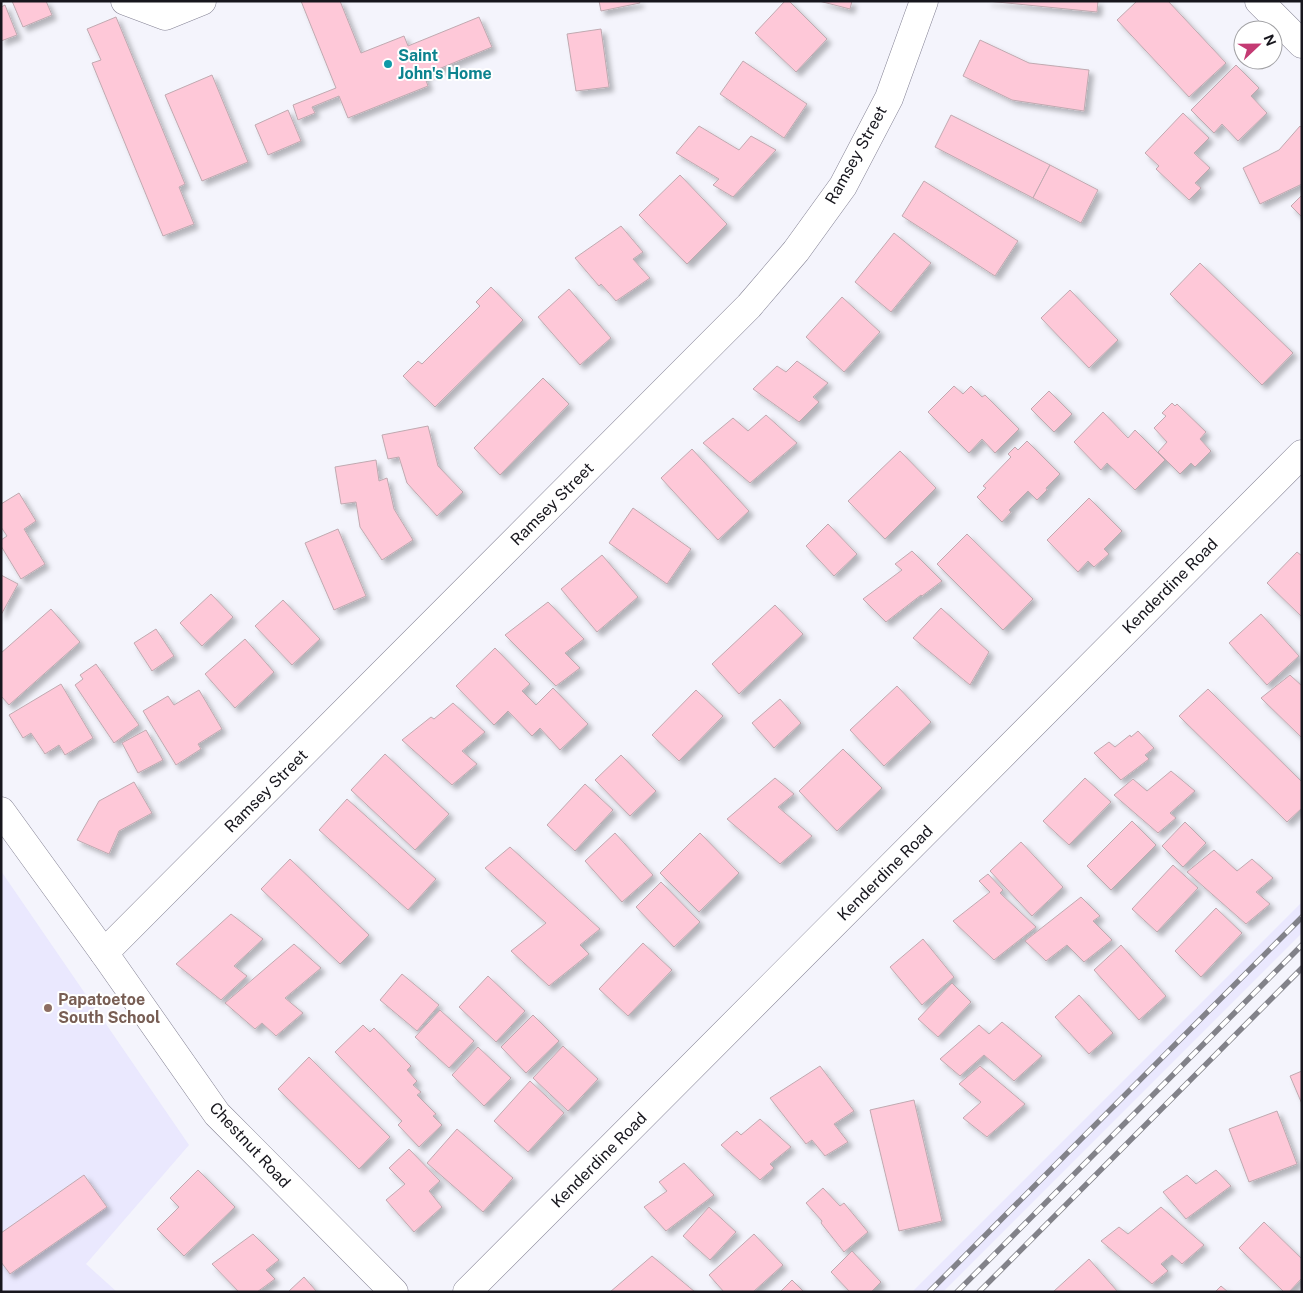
<svg xmlns="http://www.w3.org/2000/svg" width="1303" height="1293" font-family="'Public Sans',sans-serif">
  <defs>
    <filter id="shadow"><feDropShadow dx="4.5" dy="4.5" stdDeviation="2.5" flood-color="#0004"/></filter>
  </defs>
  <rect width="100%" height="100%" fill="#f4f4fc"/>
  <g fill="#eae8fe">
    <path d="M1 871 189 1145 86 1264 117 1292H1Z"/>
    <path d="M1302 902V933L943 1292H912Z"/>
  </g>
  <g fill="#fec8d8" stroke="#c0a9b0" filter="url(#shadow)">
    <path d="M12 1H46L52 15 23 27Z"/>
    <path d="M301 1H340L361 53 404 36 408 46 479 17 492 47 424 75 428 86 348 118 339 96 312 107 315 113 298 120 293 105 336 88Z"/>
    <path d="M599 1H639L640 3 601 11Z"/>
    <path d="M785 1H789L827 39 796 72 755 33Z"/>
    <path d="M819 1H852L850 9Z"/>
    <path d="M987 1H1098L1097 12Z"/>
    <path d="M1137 1H1168L1226 63 1189 97 1117 20Z"/>
    <path d="M5 5 17 35 1 41V7Z"/>
    <path d="M116 17 185 184 179 187 194 224 163 236 92 63 101 60 87 29Z"/>
    <path d="M601 29 609 87 576 91 567 34Z"/>
    <path d="M980 40 1029 63 1089 70 1084 111 1012 100 963 76Z"/>
    <path d="M743 61 807 104 784 138 720 94Z"/>
    <path d="M1236 65 1259 88 1251 96 1267 113 1238 141 1222 124 1214 133 1191 110Z"/>
    <path d="M212 75 248 162 202 181 165 95Z"/>
    <path d="M288 110 301 141 268 155 255 125Z"/>
    <path d="M1183 113 1209 138 1194 153 1210 168 1195 183 1201 188 1189 200 1156 169 1159 166 1145 153Z"/>
    <path d="M951 115 1050 165 1033 198 935 147Z"/>
    <path d="M699 126 739 150 751 136 776 150 733 197 713 185 719 179 676 153Z"/>
    <path d="M1300 126 1302 128V184L1260 204 1243 168 1279 150Z"/>
    <path d="M1050 165 1098 190 1081 223 1033 198Z"/>
    <path d="M680 175 727 224 687 264 639 215Z"/>
    <path d="M924 181 1018 241 995 276 902 216Z"/>
    <path d="M1302 195V217L1291 206Z"/>
    <path d="M621 226 643 252 633 259 650 278 616 301 601 284 599 286 575 258Z"/>
    <path d="M894 233 931 263 891 312 855 282Z"/>
    <path d="M1200 263 1293 353 1262 385 1170 294Z"/>
    <path d="M491 287 523 320 435 407 403 376 418 361 422 364 480 306 476 302Z"/>
    <path d="M569 289 611 338 580 365 538 317Z"/>
    <path d="M1070 290 1118 340 1089 368 1041 318Z"/>
    <path d="M842 297 880 332 844 372 806 337Z"/>
    <path d="M797 361 828 383 813 397 819 402 799 422 753 389 777 366 786 372Z"/>
    <path d="M543 378 569 404 500 475 474 448Z"/>
    <path d="M954 386 963 394 971 386 982 397 985 395 1019 429 995 453 982 439 969 453 928 412Z"/>
    <path d="M1049 391 1072 414 1054 432 1031 409Z"/>
    <path d="M1172 403 1175 406 1177 404 1206 432 1200 439 1211 451 1195 467 1191 463 1180 474 1158 452 1167 442 1154 428 1166 416 1162 413Z"/>
    <path d="M1103 412 1128 438 1135 430 1165 460 1135 490 1107 463 1101 470 1074 442Z"/>
    <path d="M766 415 797 443 750 483 703 443 733 418 748 431Z"/>
    <path d="M428 426 438 466 463 492 437 516 407 483 399 457 388 459 382 435Z"/>
    <path d="M1027 441 1060 474 1046 488 1047 490 1037 500 1028 491 1009 510 1011 512 1002 522 977 497 986 488 983 486 1011 457 1008 454 1015 447 1018 450Z"/>
    <path d="M692 449 749 511 718 540 661 478Z"/>
    <path d="M900 451 936 488 885 539 848 501Z"/>
    <path d="M376 460 379 481 387 478 394 509 413 540 382 560 360 527 356 502 341 504 335 467Z"/>
    <path d="M19 493 36 521 24 529 45 564 21 579 1 546V540L7 536 1 527V504Z"/>
    <path d="M1089 498 1122 531 1104 549 1109 554 1094 567 1088 561 1078 572 1047 540Z"/>
    <path d="M633 508 691 549 667 584 609 543Z"/>
    <path d="M828 524 857 554 834 576 806 546Z"/>
    <path d="M338 529 366 596 334 610 305 543Z"/>
    <path d="M967 534 1033 599 1003 630 937 564Z"/>
    <path d="M912 551 942 581 922 596 921 595 886 622 863 599 902 570 895 564Z"/>
    <path d="M1297 552 1302 556V617L1267 583Z"/>
    <path d="M602 555 638 597 597 632 561 589Z"/>
    <path d="M1 575 18 584 1 615Z"/>
    <path d="M211 594 233 617 202 646 180 623Z"/>
    <path d="M283 600 320 639 292 665 255 626Z"/>
    <path d="M548 602 584 639 565 653 580 668 556 686 505 635Z"/>
    <path d="M775 605 803 634 739 694 712 664Z"/>
    <path d="M941 608 989 652 970 685 913 638Z"/>
    <path d="M51 609 80 642 9 705 1 696V653Z"/>
    <path d="M1261 614 1299 656 1267 685 1229 643Z"/>
    <path d="M156 629 174 656 152 671 134 643Z"/>
    <path d="M245 639 274 672 235 708 205 674Z"/>
    <path d="M495 648 530 684 522 691 536 705 553 688 588 724 560 750 540 728 532 736 508 711 494 725 456 686Z"/>
    <path d="M96 664 139 725 114 743 75 685 83 679 80 675Z"/>
    <path d="M1290 675 1302 686V738L1261 698Z"/>
    <path d="M61 684 93 738 65 755 59 745 45 754 31 733 23 738 9 715Z"/>
    <path d="M897 686 931 722 884 766 850 730Z"/>
    <path d="M1208 689 1302 782V808L1287 822 1179 716Z"/>
    <path d="M199 690 222 729 198 744 201 749 176 765 143 711 168 696 174 705Z"/>
    <path d="M696 690 723 716 679 761 652 735Z"/>
    <path d="M780 699 801 723 774 748 752 723Z"/>
    <path d="M453 703 485 732 462 751 477 764 452 785 402 740 431 717 434 719Z"/>
    <path d="M146 730 163 760 138 773 122 743Z"/>
    <path d="M1138 731 1154 748 1145 755 1149 759 1121 780 1094 753 1109 742 1115 747 1130 735 1131 737Z"/>
    <path d="M843 749 882 788 837 831 799 791Z"/>
    <path d="M385 754 449 814 415 850 351 790Z"/>
    <path d="M621 755 656 791 630 816 595 780Z"/>
    <path d="M1171 771 1195 791 1170 813 1176 818 1158 833 1114 795 1133 779 1147 791Z"/>
    <path d="M775 778 794 794 778 807 812 836 780 864 727 819Z"/>
    <path d="M1085 778 1111 802 1069 845 1043 821Z"/>
    <path d="M134 782 152 813 119 831 109 854 77 840 99 801Z"/>
    <path d="M585 784 613 810 575 851 547 825Z"/>
    <path d="M347 799 436 879 408 910 319 830Z"/>
    <path d="M1132 821 1156 845 1111 890 1087 866Z"/>
    <path d="M1185 822 1206 843 1183 867 1162 846Z"/>
    <path d="M615 833 653 875 622 902 585 861Z"/>
    <path d="M700 833 739 873 699 912 660 873Z"/>
    <path d="M1021 842 1063 887 1032 916 990 871Z"/>
    <path d="M510 847 600 929 580 945 589 954 549 986 511 951 546 923 485 868Z"/>
    <path d="M1214 850 1237 871 1252 859 1273 878 1256 892 1270 904 1246 924 1187 872Z"/>
    <path d="M290 859 369 935 340 964 261 889Z"/>
    <path d="M1173 865 1198 888 1157 932 1132 909Z"/>
    <path d="M988 874 1003 890 1000 893 1036 927 994 960 953 921 990 892 979 881Z"/>
    <path d="M661 882 700 922 674 947 636 907Z"/>
    <path d="M1081 897 1100 916 1093 921 1112 940 1084 962 1067 945 1046 961 1025 941Z"/>
    <path d="M1216 908 1242 933 1201 977 1175 951Z"/>
    <path d="M231 914 263 939 234 966 247 976 221 1000 176 964Z"/>
    <path d="M923 939 954 977 922 1005 890 967Z"/>
    <path d="M643 943 672 970 628 1016 599 989Z"/>
    <path d="M294 944 321 968 285 998 303 1013 276 1036 262 1023 255 1029 225 1003Z"/>
    <path d="M1121 945 1166 996 1139 1020 1094 970Z"/>
    <path d="M402 974 439 1005 417 1031 380 1000Z"/>
    <path d="M488 976 525 1011 496 1042 459 1007Z"/>
    <path d="M952 983 971 1002 938 1037 918 1019Z"/>
    <path d="M1079 995 1113 1033 1089 1054 1055 1017Z"/>
    <path d="M440 1010 474 1041 449 1068 415 1037Z"/>
    <path d="M533 1015 559 1041 526 1073 501 1047Z"/>
    <path d="M1002 1022 1042 1056 1014 1081 984 1055 960 1076 940 1059 979 1025 989 1034Z"/>
    <path d="M363 1025 370 1032 374 1028 411 1066 407 1070 417 1081 413 1085 421 1092 417 1095 436 1114 433 1116 442 1125 419 1147 398 1125 402 1121 335 1052Z"/>
    <path d="M563 1046 598 1079 568 1111 533 1078Z"/>
    <path d="M478 1047 511 1078 484 1106 452 1075Z"/>
    <path d="M309 1057 390 1137 359 1169 278 1089Z"/>
    <path d="M820 1066 854 1111 834 1124 848 1142 825 1156 812 1140 806 1144 770 1098Z"/>
    <path d="M980 1066 1025 1104 987 1137 963 1118 981 1102 959 1084Z"/>
    <path d="M1302 1071V1104L1290 1076Z"/>
    <path d="M530 1081 564 1113 528 1152 494 1121Z"/>
    <path d="M914 1100 942 1221 899 1231 870 1110Z"/>
    <path d="M1277 1111 1297 1164 1249 1182 1229 1129Z"/>
    <path d="M760 1119 791 1147 770 1164 774 1168 760 1180 721 1145 737 1131 741 1135Z"/>
    <path d="M457 1129 513 1178 483 1212 427 1163Z"/>
    <path d="M409 1149 440 1181 429 1191 442 1207 414 1232 386 1200 405 1184 389 1168Z"/>
    <path d="M684 1163 714 1195 666 1231 644 1207 667 1191 659 1182Z"/>
    <path d="M198 1170 235 1207 184 1256 157 1229 179 1207 170 1198Z"/>
    <path d="M1216 1170 1231 1186 1186 1219 1163 1192 1187 1175 1196 1184Z"/>
    <path d="M84 1175 107 1207 10 1274 1 1262V1233Z"/>
    <path d="M823 1188 840 1206 844 1203 868 1232 844 1252 821 1223 822 1221 806 1203Z"/>
    <path d="M709 1207 736 1232 710 1260 683 1236Z"/>
    <path d="M1161 1207 1204 1245 1182 1264 1172 1255 1161 1264 1168 1271 1152 1284 1101 1241 1119 1227 1128 1234Z"/>
    <path d="M1264 1222 1302 1259V1278L1289 1292H1284L1239 1248Z"/>
    <path d="M253 1234 279 1260 266 1270 275 1279 257 1292H239L212 1264Z"/>
    <path d="M754 1234 783 1265 753 1292H724L709 1275Z"/>
    <path d="M852 1251 881 1282 871 1292H850L831 1272Z"/>
    <path d="M652 1256 695 1292H610Z"/>
    <path d="M1089 1259 1118 1292H1053Z"/>
    <path d="M304 1277 317 1292H288Z"/>
    <path d="M792 1280 804 1292H780Z"/>
    <path d="M1221 1286 1228 1292H1215Z"/>
  </g>
  <g fill="none" stroke-linecap="round" stroke-linejoin="round">
    <g stroke="#848294" stroke-width="29">
      <g id="minor">
        <path d="M125 1 165 16 202 1"/>
        <path d="M1259 1 1302 44"/>
        <path d="M1 811 104 953 217 1114 394 1292"/>
        <path d="M104 953 749 306 796 251 843 186 889 98 924 1"/>
        <path d="M467 1292 1302 454"/>
      </g>
    </g>
    <use href="#minor" stroke="#fff" stroke-width="28"/>
    <g stroke="#828289" stroke-width="5.5">
      <g id="rail">
        <path d="M929 1292 1302 917"/>
        <path d="M957 1292 1302 945"/>
        <path d="M979 1292 1302 968"/>
      </g>
    </g>
    <use href="#rail" stroke="#fff" stroke-width="4" stroke-dasharray="11" stroke-linecap="butt"/>
  </g>
  <circle fill="#0f9aa8" stroke="#fff" stroke-width="2" cx="388" cy="64" r="5"/>
  <circle fill="#8d6e63" stroke="#fff" stroke-width="2" cx="48" cy="1008" r="5"/>
  <g text-anchor="middle" dominant-baseline="central" stroke-width="4" stroke-linejoin="round" paint-order="stroke">
    <g font-size="16" font-weight="bold" fill="#0d838f" stroke="#fff" text-anchor="start">
      <text x="398" y="55">Saint<tspan x="398" dy="18">John's Home</tspan></text>
    </g>
    <g font-size="16" fill="#17161d" stroke="#fff">
      <text transform="translate(856 155) rotate(-61)">Ramsey Street</text>
      <text transform="translate(552 504) rotate(-45)">Ramsey Street</text>
      <text transform="translate(1170 586) rotate(-45)">Kenderdine Road</text>
      <text transform="translate(266 791) rotate(-45)">Ramsey Street</text>
      <text transform="translate(885 873) rotate(-45)">Kenderdine Road</text>
      <text transform="translate(250 1145) rotate(47)">Chestnut Road</text>
      <text transform="translate(599 1160) rotate(-45)">Kenderdine Road</text>
    </g>
    <g font-size="16" font-weight="bold" fill="#785e54" stroke="#fff" text-anchor="start">
      <text x="58" y="999">Papatoetoe<tspan x="58" dy="18">South School</tspan></text>
    </g>
  </g>
  <rect width="1303" height="1293" fill="none" stroke="#17161d" stroke-width="5"/>
  <g transform="translate(1258 45) rotate(68)"><circle r="24" fill="#ffffff" stroke="#a2a2a5"/>
  <path d="M0-4L9 19L0 12L-9 19Z" fill="#c43a73"/>
  <text y="-8" font-size="14" font-weight="bold" text-anchor="middle" fill="#17161d">N</text>
  </g>
</svg>
